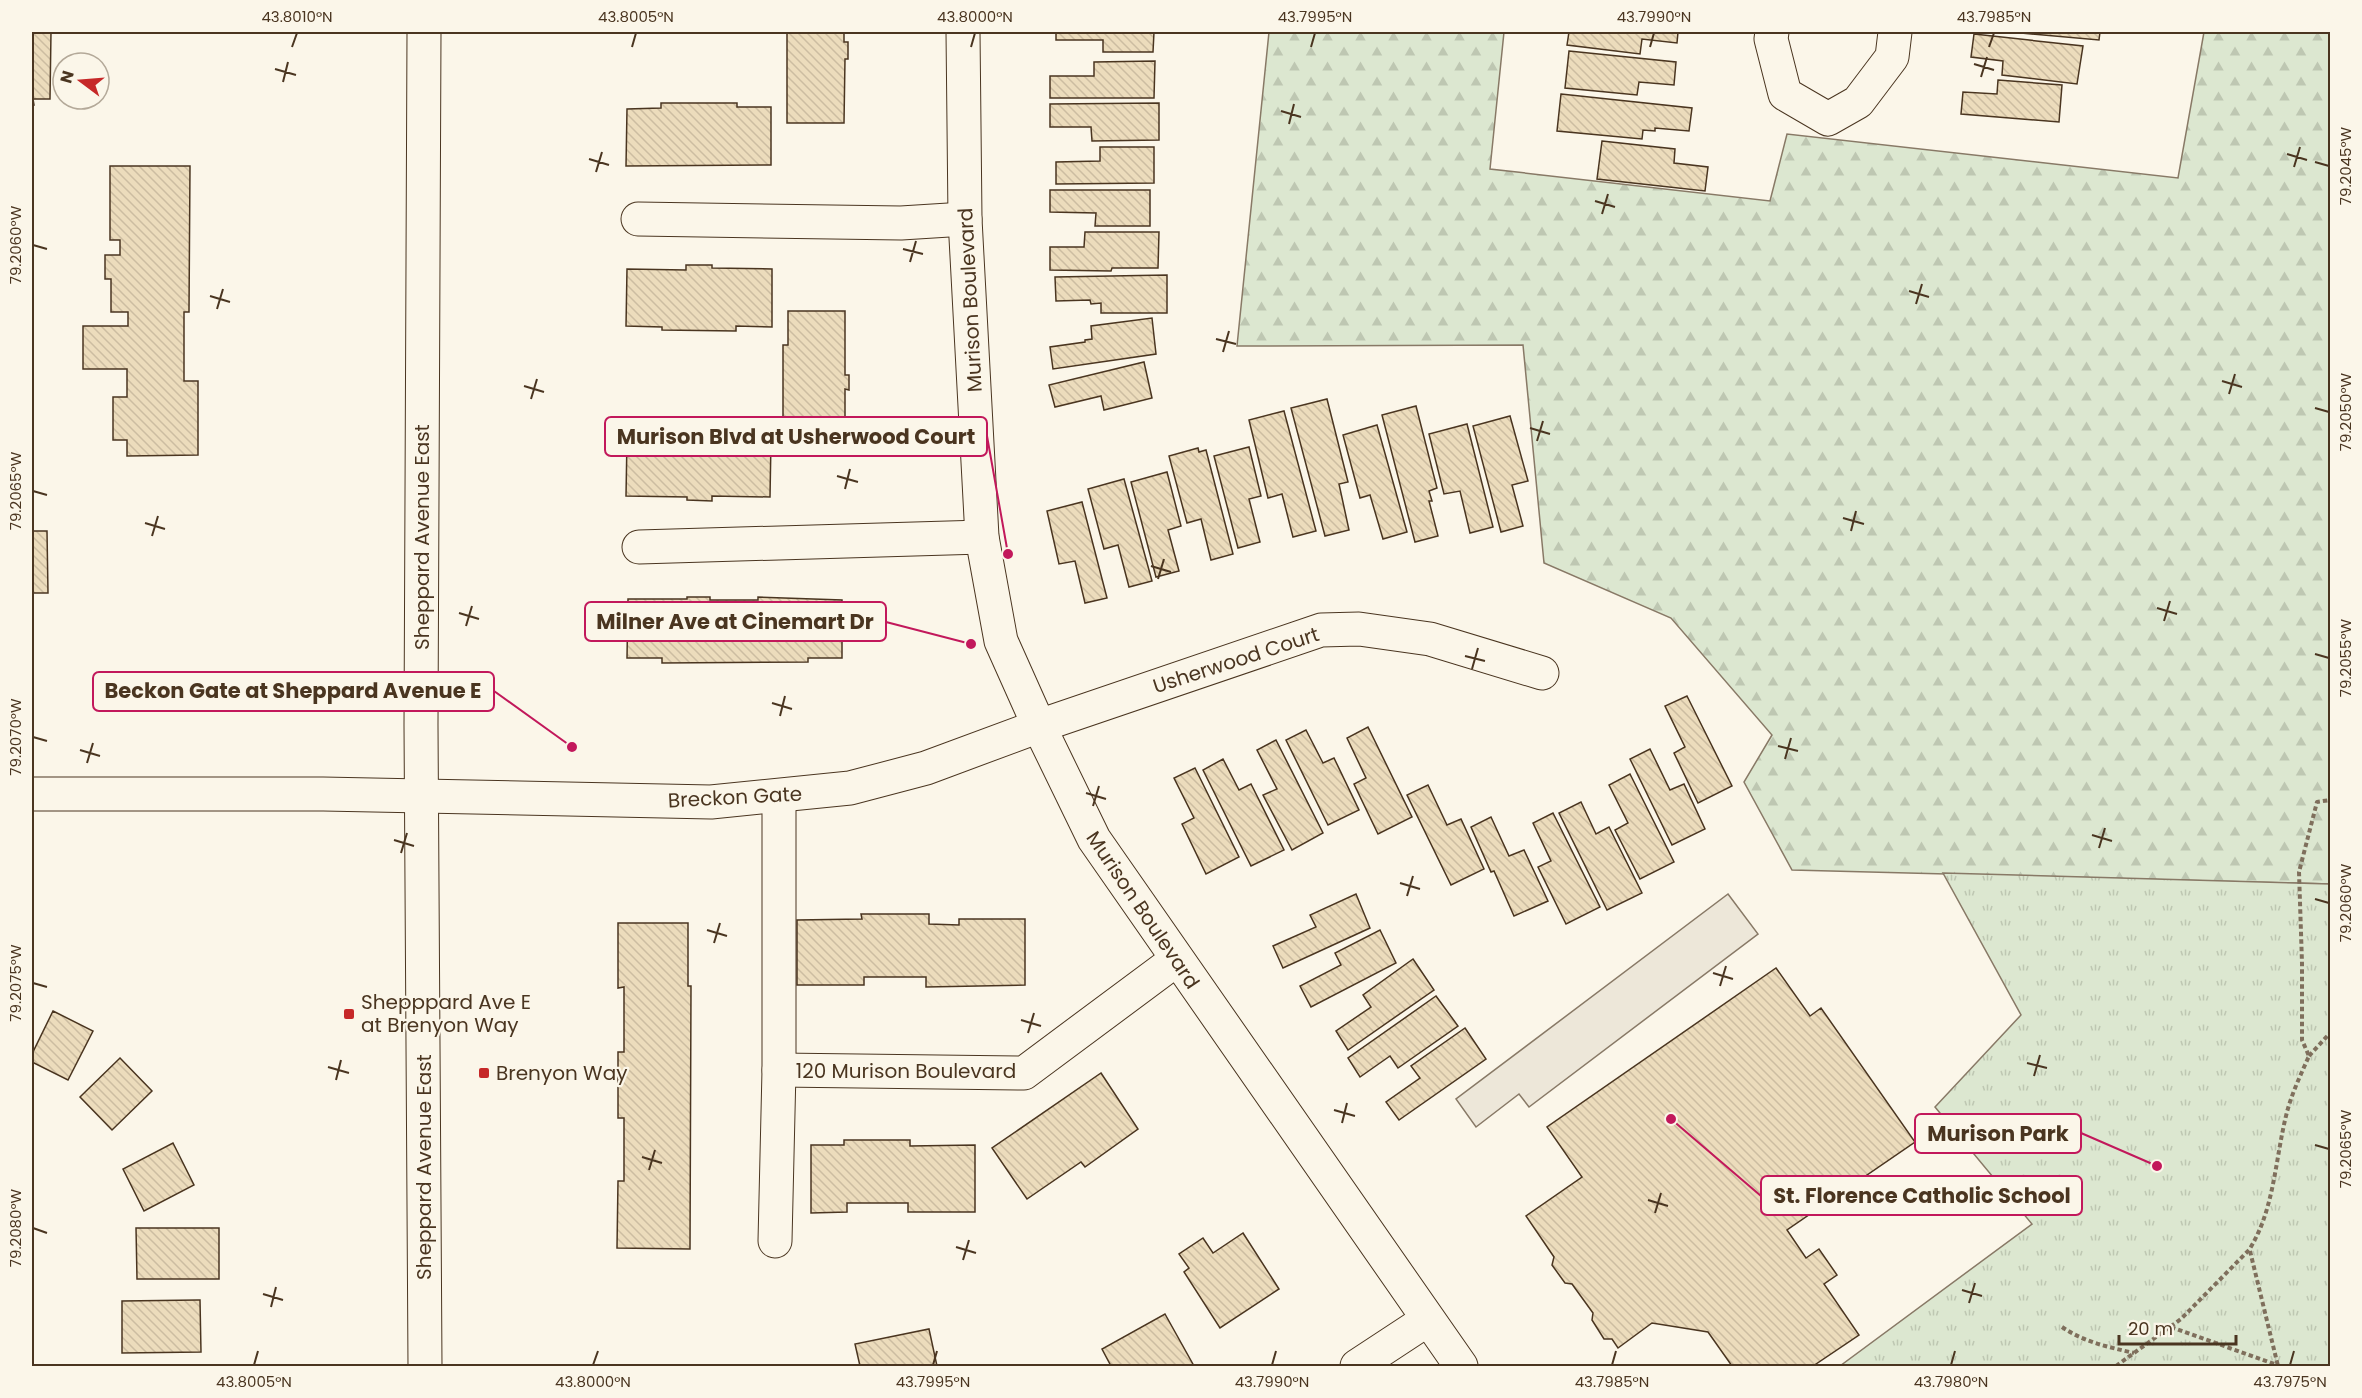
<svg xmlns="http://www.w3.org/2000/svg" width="2362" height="1398" font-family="Poppins,sans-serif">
  <defs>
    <pattern id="forest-firs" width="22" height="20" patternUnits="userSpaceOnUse" patternTransform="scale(1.5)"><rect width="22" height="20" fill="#dce7d0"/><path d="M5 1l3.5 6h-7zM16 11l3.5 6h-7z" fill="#bec7b2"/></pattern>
    <pattern id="park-tufts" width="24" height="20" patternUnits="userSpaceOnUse" patternTransform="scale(1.5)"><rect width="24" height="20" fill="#dce7d0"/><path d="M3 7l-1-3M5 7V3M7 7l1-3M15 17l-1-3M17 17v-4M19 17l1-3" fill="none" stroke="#bec7b2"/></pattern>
    <pattern id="building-back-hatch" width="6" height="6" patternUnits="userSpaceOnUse" patternTransform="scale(1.5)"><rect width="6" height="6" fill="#ecdcbc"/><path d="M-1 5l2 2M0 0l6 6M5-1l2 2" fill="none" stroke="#ccbda1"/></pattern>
  </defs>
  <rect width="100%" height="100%" fill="#fbf6e9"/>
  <path fill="url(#forest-firs)" stroke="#887966" stroke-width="1.5" d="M1269 32H1504L1490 169 1770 201 1787 134 2178 178 2204 32H2330V884L1792 870 1744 782 1772 735 1671 618 1544 563 1523 345 1237 346Z"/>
  <path fill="url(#park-tufts)" stroke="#887966" stroke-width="1.5" d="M1943 873 2330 884V1366H1840L2032 1224 1935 1107 2021 1015Z"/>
  <path fill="#ede7d9" stroke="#887966" stroke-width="1.5" d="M1728 894 1758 934 1529 1107 1519 1094 1476 1127 1456 1099Z"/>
  <g fill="url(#building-back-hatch)" stroke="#4a3520" stroke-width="1.5">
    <path d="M32 32H51L50 99H33L34 105H32Z"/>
    <path d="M787 32H844V42H848V59H845L844 123H787Z"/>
    <path d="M1056 32H1154L1153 52H1103V40H1056Z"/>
    <path d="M1569 32H1678L1677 43 1642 39 1640 54 1567 45Z"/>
    <path d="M2010 32H2100L2099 40Z"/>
    <path d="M1974 34 2083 46 2077 84 2002 75 2003 61 1971 57Z"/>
    <path d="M1569 51 1676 62 1674 85 1639 82 1637 95 1565 88Z"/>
    <path d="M1155 61 1154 98H1050V76H1094V62Z"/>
    <path d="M1998 80 2062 85 2059 122 1961 114 1963 92 1997 94Z"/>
    <path d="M1561 94 1692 108 1689 131 1655 128V131L1643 130 1642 139 1557 131Z"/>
    <path d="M661 103H737V107H771V165L626 166 627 109 661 108Z"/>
    <path d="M1159 103V140L1092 141 1091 127H1050V104Z"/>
    <path d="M1602 141 1675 149 1674 163 1708 167 1705 191 1597 179Z"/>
    <path d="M1100 147H1154V183L1056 184V162L1100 161Z"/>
    <path d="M110 166H190L189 312H184V381H198V455L127 456V440H113V397H127V369H83V326H128V312H111V279H105V255H120V240H110Z"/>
    <path d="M1050 190H1150V226H1095L1096 213 1050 212Z"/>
    <path d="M1085 232H1159L1158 268H1112L1111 271 1050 270V247H1084Z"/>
    <path d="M686 265H712V268L772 269V327L736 326V331L662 330V327L626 326 627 269 686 270Z"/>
    <path d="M1167 275V313H1101V303L1091 304 1090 300 1056 301 1055 277Z"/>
    <path d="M788 311H845V375H849V390L845 389V455H787V421H783V345H788Z"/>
    <path d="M1152 318 1156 354 1053 369 1050 347 1085 342V340L1092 339 1091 326Z"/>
    <path d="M1144 362 1152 398 1104 410 1101 396 1055 407 1049 385Z"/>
    <path d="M1327 399 1348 482 1339 484 1349 530 1325 536 1291 408Z"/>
    <path d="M1416 406 1437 488 1429 491 1432 501H1429L1438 536 1415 542 1382 415Z"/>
    <path d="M1284 411 1316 531 1293 537 1282 494 1268 498 1249 420Z"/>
    <path d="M1510 416 1528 481 1512 485 1523 526 1501 532 1473 426Z"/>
    <path d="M1467 424 1493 527 1470 533 1460 491 1444 494 1429 434Z"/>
    <path d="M1377 425 1407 532 1383 539 1370 495 1360 498 1343 435Z"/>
    <path d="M661 434 737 435V439L771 440 770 497 712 496V501L687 500V497L626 496 627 439 662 440Z"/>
    <path d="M1249 447 1261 496 1249 499 1260 542 1238 548 1214 456Z"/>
    <path d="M1198 448 1199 452 1206 450 1233 554 1211 560 1201 519 1187 523 1169 456Z"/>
    <path d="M1167 472 1181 526 1168 530 1179 571 1156 577 1131 482Z"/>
    <path d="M1124 479 1152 581 1129 587 1118 545 1104 549 1088 489Z"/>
    <path d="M32 488H33V531H47L48 593H32Z"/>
    <path d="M1082 502 1107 598 1085 603 1075 561 1059 564 1047 511Z"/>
    <path d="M687 597H710V600H758V597L842 600V658H808V662L662 663V658H627L628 599H687Z"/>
    <path d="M1687 696 1732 786 1698 803 1674 753 1685 747 1665 706Z"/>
    <path d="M1368 727 1412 817 1378 834 1354 784 1366 778 1347 738Z"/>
    <path d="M1306 730 1323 763 1334 758 1359 810 1328 825 1286 740Z"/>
    <path d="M1276 740 1323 833 1292 850 1263 795 1277 789 1257 750Z"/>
    <path d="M1650 749 1670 790 1684 784 1705 829 1672 845 1630 759Z"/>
    <path d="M1223 759 1239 790 1251 784 1284 850 1251 866 1203 770Z"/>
    <path d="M1195 768 1239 857 1206 874 1182 824 1194 818 1174 778Z"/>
    <path d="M1630 774 1674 862 1640 879 1615 830 1628 823 1609 785Z"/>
    <path d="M1428 785 1447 825 1461 819 1484 869 1451 885 1407 795Z"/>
    <path d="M1581 802 1596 834 1609 827 1642 893 1607 910 1559 813Z"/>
    <path d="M1553 813 1600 907 1566 924 1538 867 1551 861 1533 823Z"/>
    <path d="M1491 817 1509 856 1524 850 1548 901 1514 916 1494 871 1491 872 1471 827Z"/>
    <path d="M1356 894 1370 928 1283 968 1273 946 1316 927 1310 915Z"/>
    <path d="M861 914H929V924L959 925V919H1025V985L926 987V977H864V985H797V920L862 919Z"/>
    <path d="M618 923H688V986H691L690 1249 617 1248 618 1181H624V1118H618V1052H624V987L618 988Z"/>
    <path d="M1380 930 1396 963 1311 1007 1300 986 1341 965 1335 953Z"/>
    <path d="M1413 959 1434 990 1348 1050 1336 1031 1371 1007 1363 995Z"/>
    <path d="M1776 968 1810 1016 1821 1008 1915 1142 1787 1230 1806 1258 1819 1249 1837 1275 1824 1284 1859 1335 1813 1366H1732L1708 1332 1652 1323 1618 1348 1612 1339H1604L1592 1320 1593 1313 1572 1284 1565 1283 1552 1265 1554 1257 1526 1216 1582 1177 1547 1127Z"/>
    <path d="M1436 996 1458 1026 1398 1068 1390 1056 1360 1077 1348 1058Z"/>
    <path d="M53 1011 93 1031 68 1080 32 1062V1054Z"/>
    <path d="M1465 1028 1486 1059 1399 1120 1386 1102 1420 1078 1411 1066Z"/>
    <path d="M120 1058 152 1091 112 1130 80 1097Z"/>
    <path d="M1101 1073 1138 1129 1085 1167 1081 1162 1027 1199 992 1148Z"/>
    <path d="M844 1140H910V1146L975 1145V1212H908V1203H847V1212L811 1213V1145H844Z"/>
    <path d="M173 1143 194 1185 144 1211 123 1169Z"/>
    <path d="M136 1228H219V1279H137Z"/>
    <path d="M1243 1233 1279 1289 1220 1328 1184 1272 1189 1268 1179 1254 1203 1238 1213 1253Z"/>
    <path d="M198 1300H200L201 1352 122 1353V1301Z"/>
    <path d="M1165 1314 1194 1366H1111L1102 1349Z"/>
    <path d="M929 1329 937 1366H860L855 1344Z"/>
  </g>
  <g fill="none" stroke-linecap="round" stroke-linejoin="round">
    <g stroke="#4a3520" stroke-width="35">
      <g id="minor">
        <path d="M963 32 965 219 982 537 1001 641 1039 726 1094 839 1461 1366"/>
        <path d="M1772 32 1771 39 1785 94 1828 119 1858 102 1892 57 1895 32"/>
        <path d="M638 219 901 223 965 219"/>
        <path d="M639 547 982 537"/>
        <path d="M32 794H323L711 802 850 788 926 768 1039 726 1321 630 1359 629 1430 639 1542 673"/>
        <path d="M779 1070 1024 1073 1176 960"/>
        <path d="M775 1241 779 1070V797"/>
        <path d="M1357 1366 1427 1320"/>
      </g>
    </g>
    <g stroke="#4a3520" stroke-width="35">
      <path id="major" d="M424 32 421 725 425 1366"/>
    </g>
    <g stroke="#7f6f5c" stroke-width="4" stroke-dasharray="4.5 3" stroke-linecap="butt">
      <path d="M2309 1056 2330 1033"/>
      <path d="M2250 1251 2278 1366"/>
      <path d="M2062 1327C2084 1342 2108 1347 2134 1353"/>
      <path d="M2171 1327 2277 1365"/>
      <path d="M2116 1366 2181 1319 2249 1250C2275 1209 2275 1158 2287 1112 2292 1093 2301 1074 2309 1056L2302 1040V963L2299 872 2317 802 2330 800"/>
    </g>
    <use href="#minor" stroke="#fbf6e9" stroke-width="33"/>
    <use href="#major" stroke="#fbf6e9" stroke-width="33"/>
  </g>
  <path fill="none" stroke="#4a3520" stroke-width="2" d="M292 47 297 33M632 47 636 33M971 47 975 33M1311 47 1315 33M1650 47 1654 33M1989 47 1994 33M1974 64 1994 70M275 69 296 75M1981 77 1987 57M283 82 288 62M1281 111 1301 117M1289 124 1294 104M2287 154 2307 160M589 159 609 165M2315 162 2329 166M2294 167 2300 147M596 172 602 152M1595 201 1615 207M1602 214 1608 194M33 245 47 249M903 249 923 254M910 262 916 241M1909 291 1929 297M210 296 230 302M1916 304 1922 284M217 309 223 289M1216 339 1236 344M1223 352 1229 331M2222 381 2242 387M524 386 544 392M2229 394 2235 374M531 399 537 379M2315 408 2329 412M1530 428 1550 434M1537 441 1543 421M837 476 858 482M845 489 850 469M33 491 47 495M1843 518 1864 524M145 523 165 529M1851 531 1856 511M152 536 158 516M1151 566 1171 572M1158 579 1164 559M2157 608 2177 614M459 613 479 619M2164 621 2170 601M466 626 472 606M2315 654 2329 658M1465 656 1485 661M1472 669 1478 648M772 703 792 709M780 716 785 696M33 737 47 741M1778 746 1798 751M80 750 100 756M1785 759 1791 738M87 763 93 743M1086 793 1106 799M1093 806 1099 786M2092 835 2112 841M394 840 414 846M2099 848 2105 828M401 853 407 833M1400 883 1420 889M1407 896 1413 876M2315 899 2329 903M707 930 727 936M714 943 720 923M1713 973 1733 979M33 983 47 987M1720 986 1726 966M1021 1020 1041 1026M1028 1033 1034 1013M2027 1063 2047 1068M328 1067 349 1073M2034 1076 2040 1055M336 1080 341 1060M1334 1110 1355 1116M1342 1123 1347 1103M2315 1145 2329 1149M642 1157 662 1163M649 1170 655 1150M1648 1200 1668 1206M1655 1213 1661 1193M33 1228 47 1233M956 1247 976 1253M963 1260 969 1240M1962 1290 1982 1296M263 1294 283 1300M1969 1303 1975 1283M271 1307 276 1287M254 1365 258 1351M593 1365 598 1351M933 1365 937 1351M1272 1365 1276 1351M1612 1365 1616 1351M1951 1365 1955 1351M2290 1365 2294 1351"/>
  <g fill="#c62828" stroke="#fbf6e9" stroke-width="2">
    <rect x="343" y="1008" width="12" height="12" rx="3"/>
    <rect x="478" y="1067" width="12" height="12" rx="3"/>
  </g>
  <g text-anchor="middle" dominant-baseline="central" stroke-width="4.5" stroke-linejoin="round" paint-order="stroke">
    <g font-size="20" fill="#4a3520" stroke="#fbf6e9">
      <text transform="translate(970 300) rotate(-93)">Murison Boulevard</text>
      <text transform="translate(422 537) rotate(-90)">Sheppard Avenue East</text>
      <text transform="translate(1236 660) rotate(-18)">Usherwood Court</text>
      <text transform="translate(735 797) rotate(-3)">Breckon Gate</text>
      <text transform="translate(1143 910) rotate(56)">Murison Boulevard</text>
      <text x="906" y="1071">120 Murison Boulevard</text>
      <text transform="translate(424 1167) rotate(-90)">Sheppard Avenue East</text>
    </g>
    <g font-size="20" fill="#4a3520" stroke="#fbf6e9" text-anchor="start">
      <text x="361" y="1002">Shepppard Ave E<tspan x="361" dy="23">at Brenyon Way</tspan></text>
      <text x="496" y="1073">Brenyon Way</text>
    </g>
  </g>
  <path fill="none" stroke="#c2185b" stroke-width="2" d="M1008 554L987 436M971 644L886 622M572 747L494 691M2157 1166L2081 1133M1671 1119L1761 1196"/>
  <g fill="#c2185b" stroke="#fbf6e9" stroke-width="2">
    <circle cx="1008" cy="554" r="6"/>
    <circle cx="971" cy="644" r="6"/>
    <circle cx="572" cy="747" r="6"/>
    <circle cx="2157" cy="1166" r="6"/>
    <circle cx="1671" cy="1119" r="6"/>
  </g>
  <g fill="#fbf6e9" stroke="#c2185b" stroke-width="2">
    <rect x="605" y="417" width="382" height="39" rx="6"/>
    <rect x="585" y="602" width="301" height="39" rx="6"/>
    <rect x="93" y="672" width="401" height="39" rx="6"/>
    <rect x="1915" y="1114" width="166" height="39" rx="6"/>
    <rect x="1761" y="1176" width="321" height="39" rx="6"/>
  </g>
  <g font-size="21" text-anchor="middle" font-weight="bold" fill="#4a3520">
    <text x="796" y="444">Murison Blvd at Usherwood Court</text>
    <text x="735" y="629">Milner Ave at Cinemart Dr</text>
    <text x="293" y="698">Beckon Gate at Sheppard Avenue E</text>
    <text x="1998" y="1141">Murison Park</text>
    <text x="1922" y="1203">St. Florence Catholic School</text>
  </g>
  <rect width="2362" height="1398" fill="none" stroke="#fbf6e9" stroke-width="66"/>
  <g transform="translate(81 81) rotate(286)"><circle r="28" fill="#fbf6e9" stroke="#b4a999" stroke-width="1.5"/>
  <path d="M0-4.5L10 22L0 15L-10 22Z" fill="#c62828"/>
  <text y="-9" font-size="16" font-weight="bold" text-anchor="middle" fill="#4a3520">N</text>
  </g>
  <path d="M2119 1335v9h117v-9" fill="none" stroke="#4a3520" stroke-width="3"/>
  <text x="2128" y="1335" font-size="18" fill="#4a3520" stroke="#fbf6e9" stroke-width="4.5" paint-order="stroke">20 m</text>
  <rect x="33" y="33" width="2296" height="1332" fill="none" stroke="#4a3520" stroke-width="2"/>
  <g font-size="15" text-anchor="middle" fill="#4a3520">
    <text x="297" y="22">43.8010°N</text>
    <text x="636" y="22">43.8005°N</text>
    <text x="975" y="22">43.8000°N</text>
    <text x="1315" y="22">43.7995°N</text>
    <text x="1654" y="22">43.7990°N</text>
    <text x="1994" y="22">43.7985°N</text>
    <text transform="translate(2346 166) rotate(-90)" y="5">79.2045°W</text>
    <text transform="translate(16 245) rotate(-90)" y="5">79.2060°W</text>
    <text transform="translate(2346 412) rotate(-90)" y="5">79.2050°W</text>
    <text transform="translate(16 491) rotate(-90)" y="5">79.2065°W</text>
    <text transform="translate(2346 658) rotate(-90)" y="5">79.2055°W</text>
    <text transform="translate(16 737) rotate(-90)" y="5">79.2070°W</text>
    <text transform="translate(2346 903) rotate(-90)" y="5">79.2060°W</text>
    <text transform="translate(16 983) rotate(-90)" y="5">79.2075°W</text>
    <text transform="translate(2346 1149) rotate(-90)" y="5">79.2065°W</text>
    <text transform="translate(16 1228) rotate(-90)" y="5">79.2080°W</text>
    <text x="254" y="1387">43.8005°N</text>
    <text x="593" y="1387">43.8000°N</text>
    <text x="933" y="1387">43.7995°N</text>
    <text x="1272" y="1387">43.7990°N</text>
    <text x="1612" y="1387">43.7985°N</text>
    <text x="1951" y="1387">43.7980°N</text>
    <text x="2290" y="1387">43.7975°N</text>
  </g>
</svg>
